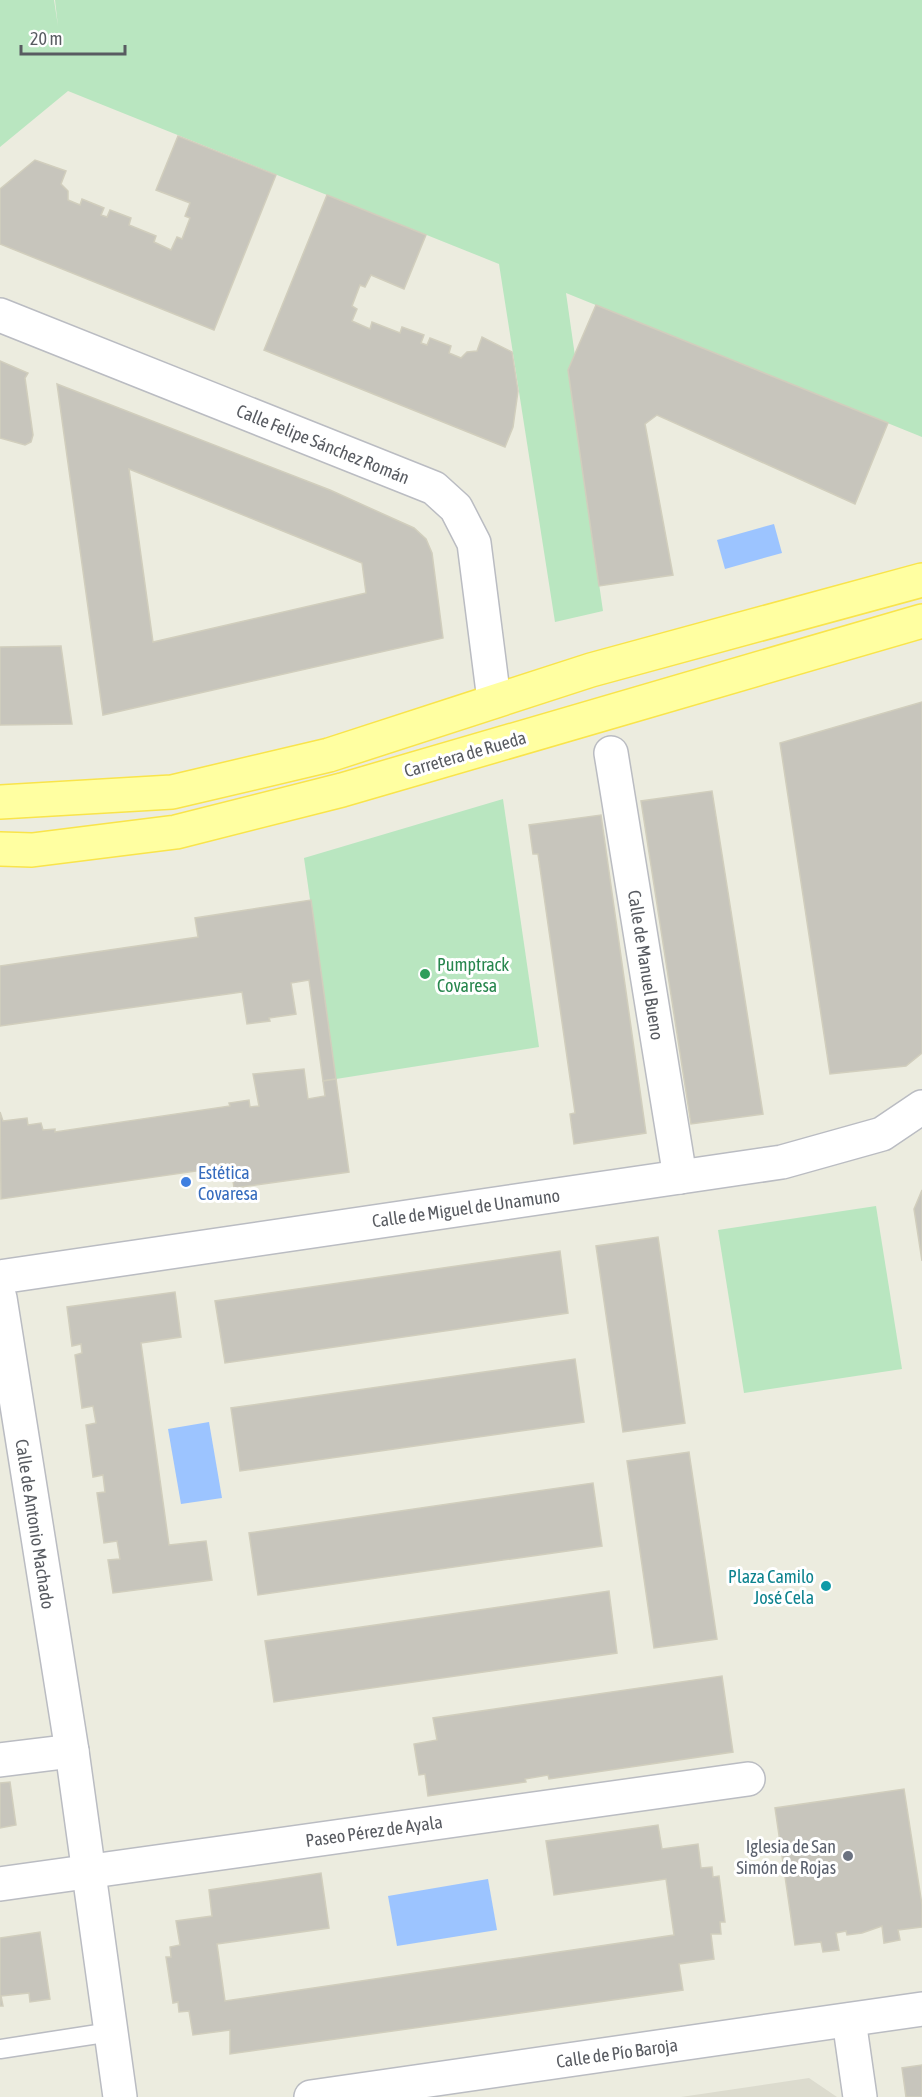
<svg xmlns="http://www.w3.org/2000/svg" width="922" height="2097" font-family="'Asap Condensed',sans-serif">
  <rect width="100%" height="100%" fill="#ececdf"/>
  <path fill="#dcdbce" d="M809 2078 837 2097H681Z"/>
  <g fill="#b9e6c0">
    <path d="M0 0H54L58 26 55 0H922V437L566 293 577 370 568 371 603 611 555 622 499 264 68 91 0 147Z"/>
    <path d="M503 799 539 1047 336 1079 304 858Z"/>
    <path d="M876 1206 902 1369 744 1393 718 1230Z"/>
  </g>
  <g fill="#9cc4ff">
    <path d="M774 524 782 553 725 569 717 540Z"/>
    <path d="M209 1422 222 1498 181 1504 168 1429Z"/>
    <path d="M488 1879 497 1930 397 1946 388 1896Z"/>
  </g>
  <g fill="#c7c5bc" stroke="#d1cebd" stroke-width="1.5" fill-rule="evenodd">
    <path d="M178 136 276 175 214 330 0 244V189L35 160 66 171 61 184 68 191V200L80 205 82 199 104 208 101 215 107 217 110 210 131 218 129 225 156 236 154 242 171 250 177 237 182 239 190 218 185 216 190 203 156 190Z"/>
    <path d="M327 195 426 235 404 289 371 275 365 287 360 285 352 306 357 309 352 321 370 329 372 322 400 333 402 327 424 335 421 343 427 345 430 338 451 346 449 353 461 358 467 352 477 351 482 337 512 352 518 391 513 427 505 447 264 350Z"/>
    <path d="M596 305 888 423 855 504 657 415 645 424 673 575 599 586 568 370Z"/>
    <path d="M0 361 28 373 25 378 33 435 31 442 25 445 0 438Z"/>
    <path d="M57 384 330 490 414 528 426 539 432 553 443 638 103 715ZM129 469 362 563 366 593 153 642Z"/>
    <path d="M61 646 72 724 0 725V647Z"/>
    <path d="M922 702V1053L906 1066 830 1074 780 743Z"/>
    <path d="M712 791 763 1114 691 1124 641 801Z"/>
    <path d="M601 815 646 1133 574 1144 570 1114 575 1113 538 854H533L529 825Z"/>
    <path d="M311 900 336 1079 323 1081 309 980 291 983 296 1014 269 1018 270 1021 247 1024 242 992 0 1026V966L198 937 195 918Z"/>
    <path d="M304 1069 308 1099 325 1096 323 1081 336 1079 349 1172 234 1188 231 1166 1 1199 0 1112 3 1121 27 1118 28 1125 41 1123 43 1130 55 1129V1132L230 1106 229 1103 249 1100 250 1107 259 1106 253 1074Z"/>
    <path d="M922 1190V1261L914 1209Z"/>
    <path d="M658 1237 685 1423 623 1432 596 1246Z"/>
    <path d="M560 1251 568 1313 225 1363 215 1301Z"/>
    <path d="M175 1292 181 1337 141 1343 169 1545 206 1541 212 1580 113 1593 108 1560 120 1559 117 1541 104 1543 97 1493 105 1492 103 1475 93 1477 86 1425 96 1423 93 1406 82 1408 75 1355 82 1353 81 1344 72 1346 67 1307Z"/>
    <path d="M575 1359 584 1422 240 1471 231 1408Z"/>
    <path d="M689 1452 717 1639 654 1648 627 1461Z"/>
    <path d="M593 1483 602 1546 258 1595 249 1533Z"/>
    <path d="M609 1591 617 1653 274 1702 265 1641Z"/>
    <path d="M722 1676 733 1752 549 1779 548 1775 525 1779 526 1782 428 1796 425 1774 419 1775 414 1744 437 1740 433 1718Z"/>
    <path d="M10 1782 16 1825 0 1828V1783Z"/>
    <path d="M904 1789 922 1905V1927L898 1930 900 1940 884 1943 882 1926 862 1933 847 1935 846 1931 836 1933 839 1950 823 1952 821 1942 795 1945 775 1808Z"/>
    <path d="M658 1825 662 1849 698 1844 701 1868 712 1867 713 1877 719 1876 725 1922H720L721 1934H711L714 1959 679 1964 683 1990 230 2054V2030L193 2035 189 2011 179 2012 178 2002 173 2003 166 1957H171L170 1947 180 1945 176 1921 212 1916 209 1890 321 1873 329 1928 217 1944 225 2001 674 1935 666 1879 554 1895 546 1841Z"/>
    <path d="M40 1932 50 1999 30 2002 29 1993 1 1996 3 2006H0V1938Z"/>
    <path d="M922 2065V2097H906L902 2068Z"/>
  </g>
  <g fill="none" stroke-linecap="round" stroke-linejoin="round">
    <g stroke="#babcc2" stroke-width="21">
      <path id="lane" d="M0 2049 111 2032"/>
    </g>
    <g stroke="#babcc2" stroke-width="36">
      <g id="street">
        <path d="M0 315 434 488 456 508 474 543 494 700"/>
        <path d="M611 753 680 1177"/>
        <path d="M0 1277 782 1162 882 1134 922 1107"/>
        <path d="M0 1298 72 1751 120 2097"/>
        <path d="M0 1760 72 1751"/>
        <path d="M0 1884 748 1779"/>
        <path d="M849 2020 860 2097"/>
        <path d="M311 2097 922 2009"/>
      </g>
    </g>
    <g stroke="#f9e44b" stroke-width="36">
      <g id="primary">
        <path d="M0 802 172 792 329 755 591 670 922 580"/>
        <path d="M0 849 32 850 176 832 342 790 922 621"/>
      </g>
    </g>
    <use href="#lane" stroke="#fff" stroke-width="18"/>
    <use href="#street" stroke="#fff" stroke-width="33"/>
    <use href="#primary" stroke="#ffffa1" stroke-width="33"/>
  </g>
  <circle fill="#2e9e5b" stroke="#fff" stroke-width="2" cx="425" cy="974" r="6"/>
  <circle fill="#3f7fe0" stroke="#fff" stroke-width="2" cx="186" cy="1182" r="6"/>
  <circle fill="#0f9aa8" stroke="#fff" stroke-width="2" cx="826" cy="1586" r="6"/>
  <circle fill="#6b7280" stroke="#fff" stroke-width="2" cx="848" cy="1856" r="6"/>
  <g text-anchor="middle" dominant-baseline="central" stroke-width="6" stroke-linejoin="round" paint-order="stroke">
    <g font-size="18" fill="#585b61" stroke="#fff">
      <text transform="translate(323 444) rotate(22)">Calle Felipe Sánchez Román</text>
      <text transform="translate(465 754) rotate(-16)">Carretera de Rueda</text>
      <text transform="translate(646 965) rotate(81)">Calle de Manuel Bueno</text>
      <text transform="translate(466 1208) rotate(-8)">Calle de Miguel de Unamuno</text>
      <text transform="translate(35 1524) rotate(81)">Calle de Antonio Machado</text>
      <text transform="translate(374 1831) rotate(-8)">Paseo Pérez de Ayala</text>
      <text transform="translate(617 2053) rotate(-8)">Calle de Pío Baroja</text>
    </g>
    <g font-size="18" fill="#27864d" stroke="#fff" text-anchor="start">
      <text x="437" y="964">Pumptrack<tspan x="437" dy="21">Covaresa</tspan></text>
    </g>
    <g font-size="18" fill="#366cbe" stroke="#fff" text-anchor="start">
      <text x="198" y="1172">Estética<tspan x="198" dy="21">Covaresa</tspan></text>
    </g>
    <g font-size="18" fill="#0d838f" stroke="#fff" text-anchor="end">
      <text x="814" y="1576">Plaza Camilo<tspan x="814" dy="21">José Cela</tspan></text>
    </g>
    <g font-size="18" fill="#5b616d" stroke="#fff" text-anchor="end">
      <text x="836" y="1846">Iglesia de San<tspan x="836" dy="21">Simón de Rojas</tspan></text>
    </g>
  </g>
  <path d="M21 45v9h104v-9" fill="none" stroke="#585b61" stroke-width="3"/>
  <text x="30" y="45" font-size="18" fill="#585b61" stroke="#ffffff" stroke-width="4.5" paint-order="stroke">20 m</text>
</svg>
